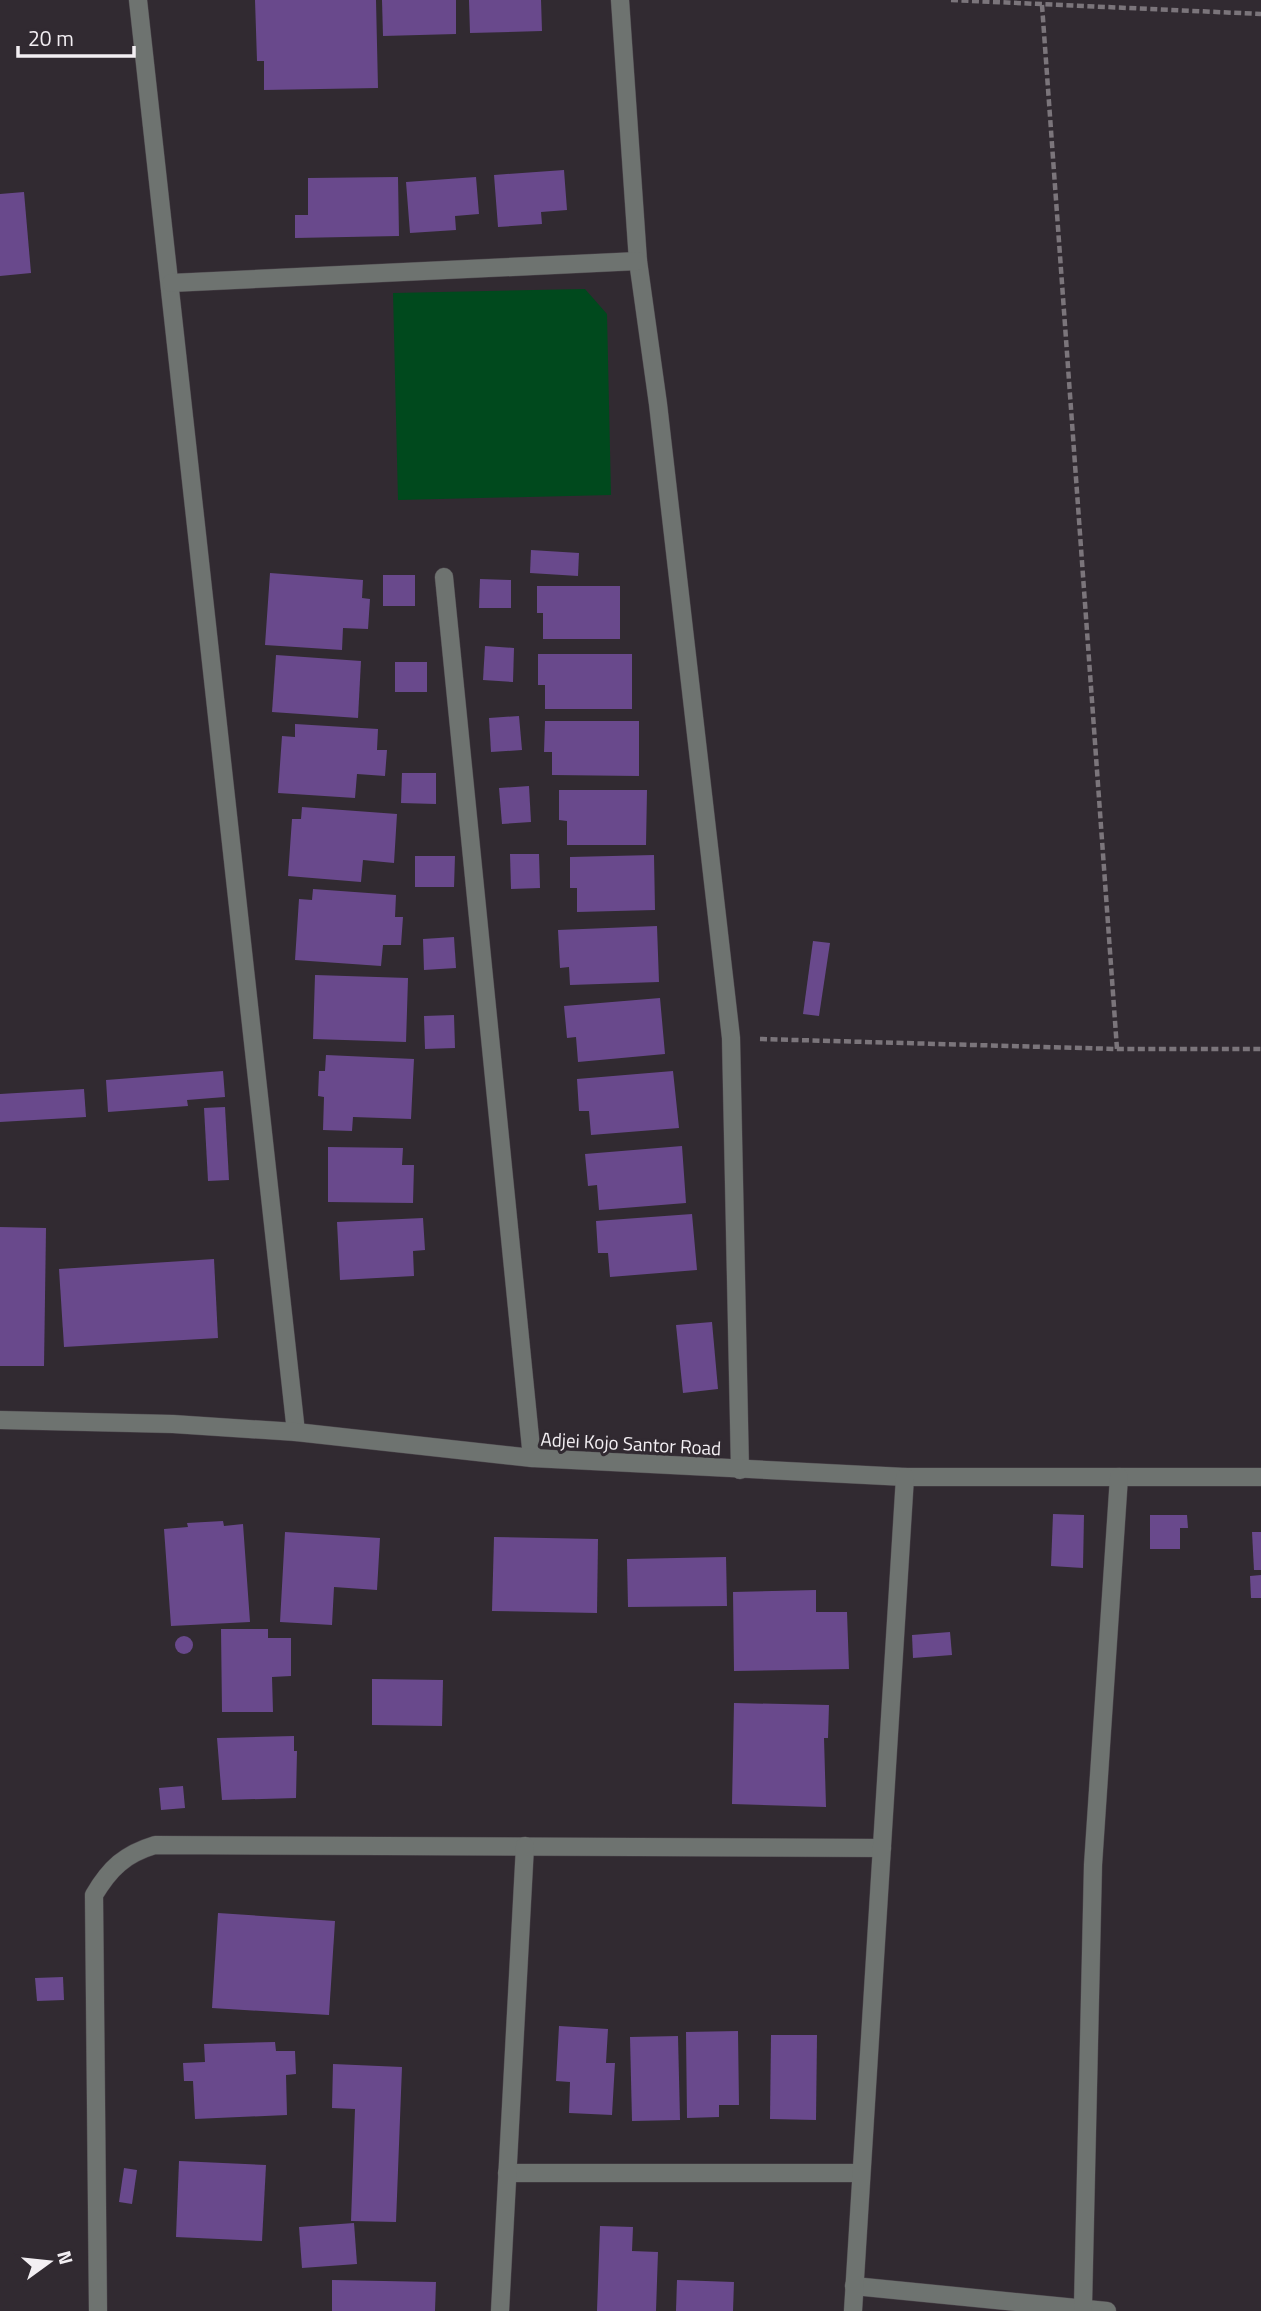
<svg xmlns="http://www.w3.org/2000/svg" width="1261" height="2311" font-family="'Titillium Web',sans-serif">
  <rect width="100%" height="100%" fill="#312a31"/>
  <path fill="#00491d" d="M585 289 607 314 611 495 398 500 393 293Z"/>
  <g fill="#69498c">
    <path d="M255 0H376L378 88 264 90V61H257Z"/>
    <path d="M382 0H456V34L383 36Z"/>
    <path d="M469 0H541L542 31 470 33Z"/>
    <path d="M564 170 567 210 541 212 542 224 498 227 494 175Z"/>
    <path d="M398 177 399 236 295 238V215H308V178Z"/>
    <path d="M476 177 479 214 455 216 456 230 410 233 406 182Z"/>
    <path d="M24 192 31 273 0 276V194Z"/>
    <path d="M531 550 579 553 578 576 530 573Z"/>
    <path d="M270 573 363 580 362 598 370 599 368 629 343 628 342 650 265 645Z"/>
    <rect x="383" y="575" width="32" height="31"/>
    <path d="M480 579 511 580V608H479Z"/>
    <path d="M537 586H620V639H543V613H537Z"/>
    <path d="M485 646 514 648 513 682 483 680Z"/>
    <path d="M538 654H632V709H545V685H538Z"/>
    <path d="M276 655 361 661 358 718 272 712Z"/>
    <rect x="395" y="662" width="32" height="30"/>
    <path d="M519 716 522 750 491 752 489 718Z"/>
    <path d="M545 721H639V776L552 775V752H544Z"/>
    <path d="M295 724 378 729 377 750H387L385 776 357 774 355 798 278 793 282 736 295 737Z"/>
    <path d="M402 773H436V804L401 803Z"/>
    <path d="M529 786 531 822 502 824 499 788Z"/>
    <path d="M559 790H647L646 845H567V821L559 820Z"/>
    <path d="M302 807 397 814 394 863 363 860 361 882 288 876 292 819H301Z"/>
    <path d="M510 854H539L540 888 511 889Z"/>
    <path d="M654 855 655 910 577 912V888H570V857Z"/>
    <path d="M415 856H455L454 887H415Z"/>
    <path d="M313 889 396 895 395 917H403L401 945H383L381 966 295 960 299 899 312 900Z"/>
    <path d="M657 926 659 982 570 985 569 967 560 968 558 930Z"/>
    <path d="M454 937 456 968 424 970 423 939Z"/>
    <path d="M813 941 830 943 819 1016 803 1014Z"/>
    <path d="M315 975 408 978 406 1042 313 1039Z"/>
    <path d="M660 998 665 1054 578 1062 576 1037 567 1038 564 1006Z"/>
    <path d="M454 1015 455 1048 425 1049 424 1016Z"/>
    <path d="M326 1055 414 1059 411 1119 353 1117 352 1131 323 1130 324 1097 318 1096 319 1071H325Z"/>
    <path d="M223 1071 225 1097 187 1100 188 1106 108 1112 106 1080Z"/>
    <path d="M673 1071 679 1128 591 1135 589 1111H579L577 1079Z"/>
    <path d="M84 1089 86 1117 0 1122V1094Z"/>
    <path d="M225 1107 229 1180 208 1181 204 1108Z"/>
    <path d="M682 1146 686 1203 599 1210 597 1185 588 1186 585 1154Z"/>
    <path d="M328 1147 403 1148 402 1165H414L413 1203 328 1202Z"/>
    <path d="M692 1214 697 1270 610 1277 608 1253H598L596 1221Z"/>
    <path d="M423 1218 425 1250 413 1251 414 1276 340 1280 337 1222Z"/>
    <path d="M0 1227 46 1228 44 1366H0Z"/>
    <path d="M214 1259 218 1338 64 1347 59 1269Z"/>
    <path d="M712 1322 718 1389 683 1393 676 1325Z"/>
    <path d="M1053 1514 1084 1515 1083 1568 1051 1566Z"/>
    <path d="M1150 1515H1187L1188 1528H1180V1549H1150Z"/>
    <path d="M223 1521 224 1526 243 1524 250 1622 171 1626 164 1529 188 1527 187 1523Z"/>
    <path d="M285 1532 380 1538 377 1590 334 1587 332 1625 280 1622Z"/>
    <path d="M1252 1532H1261V1570H1254Z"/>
    <path d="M494 1537 598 1539 597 1613 492 1611Z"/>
    <path d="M726 1557 727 1606 628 1607 627 1559Z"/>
    <path d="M1261 1575V1598H1251L1250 1576Z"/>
    <path d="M816 1590V1612H847L849 1669 734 1671 733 1592Z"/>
    <path d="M221 1629H268V1638H291V1676L272 1677 273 1712H222Z"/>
    <path d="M950 1632 952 1655 913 1658 912 1635Z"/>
    <circle cx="184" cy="1645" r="9"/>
    <path d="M372 1679 443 1680 442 1726 372 1725Z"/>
    <path d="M734 1703 829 1705 828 1738H824L826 1807 732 1804Z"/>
    <path d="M294 1736V1751H297L296 1798 222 1800 217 1738Z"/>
    <path d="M183 1786 185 1808 161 1810 159 1788Z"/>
    <path d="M218 1913 335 1921 329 2015 212 2008Z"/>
    <path d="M63 1977 64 2000 37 2001 35 1978Z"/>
    <path d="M559 2026 608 2029 606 2063H615L612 2115 569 2113 570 2082 556 2081Z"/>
    <path d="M738 2031 739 2105H719V2117L687 2118 686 2032Z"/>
    <path d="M771 2035H817L816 2120 770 2119Z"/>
    <path d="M678 2036 680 2120 632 2121 630 2037Z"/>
    <path d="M275 2042 276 2051H295L296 2074 286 2075 287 2115 195 2119 193 2081H184L183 2063 205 2062 204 2044Z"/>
    <path d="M333 2064 402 2067 396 2222 351 2221 355 2109 332 2108Z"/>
    <path d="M179 2161 266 2165 262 2241 176 2237Z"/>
    <path d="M124 2168 137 2170 132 2204 119 2202Z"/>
    <path d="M354 2223 357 2264 302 2268 299 2227Z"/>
    <path d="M600 2226 633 2227 632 2251 658 2252 656 2311H597Z"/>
    <path d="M332 2280 436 2282 435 2311H332Z"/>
    <path d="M677 2280 734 2282 733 2311H676Z"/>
  </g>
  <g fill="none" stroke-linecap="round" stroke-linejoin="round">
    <g stroke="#4c464c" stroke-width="19">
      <g id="minor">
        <path d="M138 0 296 1432"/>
        <path d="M620 0 638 261 658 404 731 1038 740 1470"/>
        <path d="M171 283 638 261"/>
        <path d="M444 577 532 1458"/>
        <path d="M0 1420 173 1424 296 1432 532 1458 905 1477H1261"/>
        <path d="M507 2173H861"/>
        <path d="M854 2286 1107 2311"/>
        <path d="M1083 2306 1093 1865 1119 1477"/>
        <path d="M98 2311 94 1895C110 1868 125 1854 155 1845L882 1848"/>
        <path d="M500 2311 525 1846"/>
        <path d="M853 2311 905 1477"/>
      </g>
    </g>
    <g stroke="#7b757b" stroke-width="4.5" stroke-dasharray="7 3.5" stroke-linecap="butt">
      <path d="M951 0 1261 14"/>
      <path d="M1042 5 1117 1049"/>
      <path d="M760 1039 1117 1049H1261"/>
    </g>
    <use href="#minor" stroke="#6e7370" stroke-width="18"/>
  </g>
  <g text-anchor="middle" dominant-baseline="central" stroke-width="6" stroke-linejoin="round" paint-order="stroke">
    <g font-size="19" fill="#f3eff3" stroke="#312a31">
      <text transform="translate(631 1443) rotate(3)">Adjei Kojo Santor Road</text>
    </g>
  </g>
  <g transform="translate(49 2262) rotate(75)" stroke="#312a31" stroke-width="5" paint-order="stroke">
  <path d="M0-5L12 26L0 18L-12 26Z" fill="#f3eff3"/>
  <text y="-10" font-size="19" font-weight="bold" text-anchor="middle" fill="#f3eff3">N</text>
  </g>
  <path d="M18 46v10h116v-10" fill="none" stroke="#f3eff3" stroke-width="3.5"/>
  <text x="28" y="46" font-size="21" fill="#f3eff3" stroke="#312a31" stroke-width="5" paint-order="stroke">20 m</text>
</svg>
